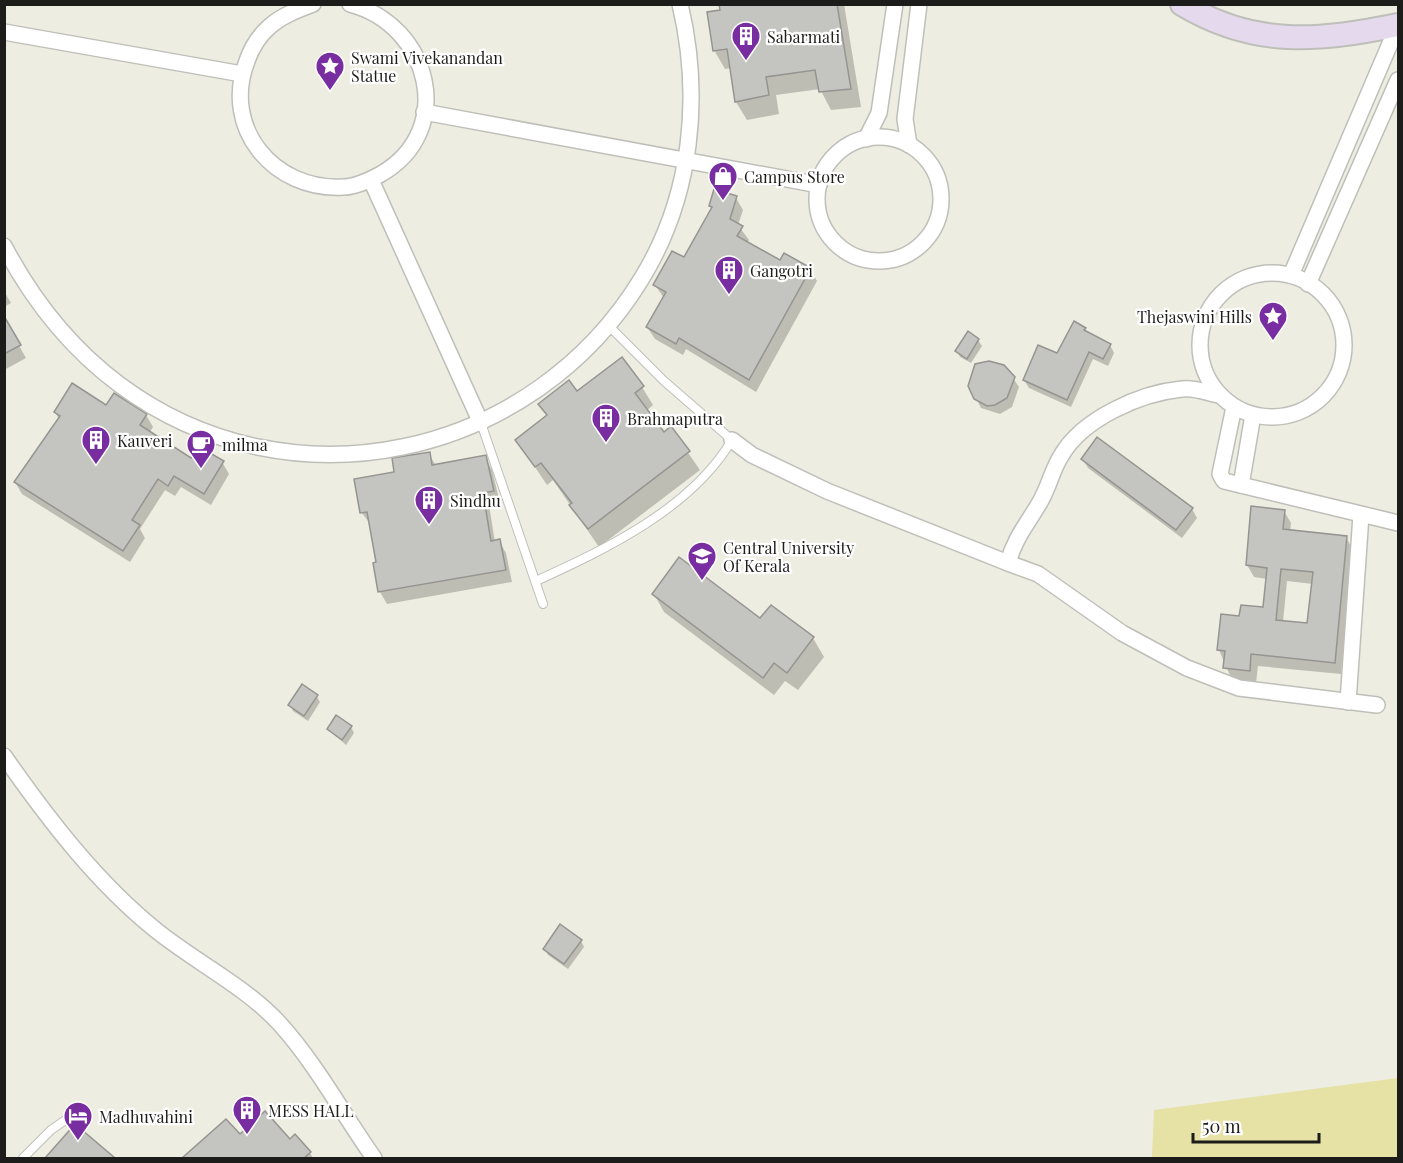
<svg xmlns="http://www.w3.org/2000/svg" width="1403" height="1163" font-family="'Playfair Display',serif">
  <rect width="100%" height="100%" fill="#f6f5f1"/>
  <rect fill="#edede1" x="5" y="5" width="1393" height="1153"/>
  <path fill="#e6e1a4" d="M1398 1078V1158H1152L1154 1110Z"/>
  <g fill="#0003" fill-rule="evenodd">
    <path d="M721 4H844L861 107 831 110 820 89 776 95 779 114 747 120 736 102 731 68 725 69 714 50Z"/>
    <path d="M736 198 743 210 738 225 749 240 747 243 780 262 810 269 817 281 756 392 686 349 683 355 655 339 647 327 664 298 655 285 684 259 712 209 710 206Z"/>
    <path d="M4 291 11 303 4 307Z"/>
    <path d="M4 319 26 358 4 370Z"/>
    <path d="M1085 329 1088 333 1110 345 1114 353 1108 366 1093 359 1071 407 1029 388 1024 380 1057 355Z"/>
    <path d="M978 340 982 346 971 363 960 357 957 351Z"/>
    <path d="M1013 378 1019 387 1012 407 1000 414 981 408 976 398Z"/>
    <path d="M642 387 653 405 646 411 664 434 671 428 700 470 599 547 553 480 547 485 517 440 547 416 540 404 577 393Z"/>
    <path d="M107 407 146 415 153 427 149 433 192 460 222 462 229 474 211 505 181 487 175 496 165 490 140 529 145 538 130 562 22 494 15 482 59 419 55 412Z"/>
    <path d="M429 454 436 466 485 457 492 470 500 503 489 505 495 542 499 541 506 553 512 582 387 604 380 592 371 525 362 513 356 481 396 474Z"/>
    <path d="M1083 459 1192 509 1197 518 1182 538 1088 468Z"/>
    <path d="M1284 511 1291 523 1290 532 1346 537 1353 550 1341 674 1258 666 1256 683 1232 680 1219 650 1241 618 1264 609 1267 579 1254 577 1247 565ZM1287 581 1313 584 1309 625 1283 622Z"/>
    <path d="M654 594 761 620 813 638 824 657 798 690 785 681 774 695 664 612Z"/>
    <path d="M302 687 317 697 320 702 308 721 293 711 290 705Z"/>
    <path d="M351 727 354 733 346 745 328 729Z"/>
    <path d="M581 941 584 947 568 969 548 955 545 949Z"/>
    <path d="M75 1126 113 1158H47Z"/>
    <path d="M240 1136 290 1141 310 1153 313 1158H195L191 1152Z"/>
  </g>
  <g fill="#c4c4c0" stroke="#959490" stroke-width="1.5" fill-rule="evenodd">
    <path d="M719 4H837L851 89 819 92 815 70 766 77 769 95 735 102 727 49 713 51 707 12 720 10Z"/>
    <path d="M714 189 737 196 730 219 743 226 737 236 780 260 784 253 811 268 749 380 679 338 676 344 646 327 666 292 653 285 672 251 684 257 712 207 709 206Z"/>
    <path d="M4 316 21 345 4 354Z"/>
    <path d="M1074 321 1086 328 1084 330 1111 344 1103 359 1089 352 1067 400 1023 380 1038 345 1057 353Z"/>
    <path d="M968 331 979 339 967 359 955 351Z"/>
    <path d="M622 357 644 386 635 393 664 432 671 426 690 451 588 529 569 505 572 503 541 463 535 467 515 440 547 415 538 404 569 380 577 391Z"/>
    <path d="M989 361 1004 365 1015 377 1007 398 995 405 987 406 974 399 968 386 975 364Z"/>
    <path d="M72 383 106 405 114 393 147 414 140 425 191 458 198 446 224 461 204 494 174 476 168 486 158 479 132 520 140 525 123 551 14 482 60 416 54 412Z"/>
    <path d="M1097 437 1193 508 1176 530 1081 459Z"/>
    <path d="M430 452 432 465 486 455 494 491 483 493 491 541 500 539 506 570 378 592 373 563 376 562 367 512 360 513 354 479 394 472 392 458Z"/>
    <path d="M1251 506 1285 510 1283 529 1347 536 1335 663 1251 654 1250 671 1223 668 1225 651 1217 650 1221 614 1239 616 1241 605 1263 607 1267 568 1246 565ZM1281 569 1313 572 1307 623 1276 620Z"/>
    <path d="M679 557 760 618 771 605 814 637 787 673 774 663 763 678 652 594Z"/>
    <path d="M302 684 318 695 304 716 288 705Z"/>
    <path d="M336 715 352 726 342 740 327 729Z"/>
    <path d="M560 924 582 940 564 964 543 949Z"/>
    <path d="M265 1111 290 1139 295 1134 311 1152 304 1158H182L226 1119 240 1134Z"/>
    <path d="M75 1124 115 1158H45Z"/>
  </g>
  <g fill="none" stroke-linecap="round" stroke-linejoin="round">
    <g stroke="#bfbfba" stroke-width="10">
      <g id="lane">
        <path d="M481 423 543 604"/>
        <path d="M536 581C606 549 691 509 732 440L664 381 609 326"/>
        <path d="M23 1158 51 1130 74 1114"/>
      </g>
    </g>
    <g stroke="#bfbfba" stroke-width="18">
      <g id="street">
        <path d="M313 4C297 10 281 16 269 27 259 36 251 49 247 61 221 128 274 191 343 187 356 187 370 180 381 174 457 130 430 25 350 4"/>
        <path d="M4 32 242 74"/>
        <path d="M424 112 819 185"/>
        <circle cx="879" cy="199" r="62"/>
        <path d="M866 139 879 113 895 4"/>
        <path d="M909 145 905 119 919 4"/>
        <path d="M371 180 481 423"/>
        <path d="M4 246C33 301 70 348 120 385 291 512 533 458 642 278 692 196 702 97 680 4"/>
        <circle cx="1272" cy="345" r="72"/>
        <path d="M1291 275 1398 25"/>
        <path d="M1308 284 1398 80"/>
        <path d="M1234 407 1220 474 1224 481 1398 523"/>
        <path d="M732 440 752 455 827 491 1008 563C1014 539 1028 523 1040 502 1049 487 1052 470 1061 456 1082 419 1140 393 1182 389 1194 387 1208 393 1219 395"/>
        <path d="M1241 485 1253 415"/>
        <path d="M1008 563 1038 574 1122 633 1187 668 1239 688 1377 705"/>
        <path d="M1348 702 1361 515"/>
        <path d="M4 756C48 819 97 883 157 931 197 963 245 986 280 1024 316 1064 343 1114 374 1158"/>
      </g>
    </g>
    <g stroke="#bfbfba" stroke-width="26">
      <path id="secondary" d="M1182 4C1255 48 1319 41 1398 25"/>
    </g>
    <use href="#lane" stroke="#fff" stroke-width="8"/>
    <use href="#street" stroke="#fff" stroke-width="15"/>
    <use href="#secondary" stroke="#e5daed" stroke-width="22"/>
  </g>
  <defs>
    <g id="building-pin" transform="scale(1.5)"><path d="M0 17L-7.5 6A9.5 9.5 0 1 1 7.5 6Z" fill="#782da0" stroke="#fff"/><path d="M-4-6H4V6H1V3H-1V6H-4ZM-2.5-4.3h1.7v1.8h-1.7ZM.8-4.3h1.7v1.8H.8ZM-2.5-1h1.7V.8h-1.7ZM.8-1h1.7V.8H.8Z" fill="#fff"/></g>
    <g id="sight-pin" transform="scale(1.5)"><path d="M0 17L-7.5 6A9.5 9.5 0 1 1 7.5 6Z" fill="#782da0" stroke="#fff"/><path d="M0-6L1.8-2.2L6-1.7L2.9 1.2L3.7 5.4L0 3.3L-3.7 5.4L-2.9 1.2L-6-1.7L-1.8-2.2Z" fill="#fff"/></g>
    <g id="shop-pin" transform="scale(1.5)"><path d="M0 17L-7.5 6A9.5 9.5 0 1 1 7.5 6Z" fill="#782da0" stroke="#fff"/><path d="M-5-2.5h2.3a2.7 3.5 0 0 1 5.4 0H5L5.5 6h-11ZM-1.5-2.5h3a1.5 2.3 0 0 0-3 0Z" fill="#fff"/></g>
    <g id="cafe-pin" transform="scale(1.5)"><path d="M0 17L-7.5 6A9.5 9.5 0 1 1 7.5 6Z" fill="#782da0" stroke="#fff"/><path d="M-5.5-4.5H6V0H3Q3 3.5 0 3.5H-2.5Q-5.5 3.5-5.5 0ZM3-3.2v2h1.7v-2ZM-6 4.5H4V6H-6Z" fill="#fff"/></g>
    <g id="university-pin" transform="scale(1.5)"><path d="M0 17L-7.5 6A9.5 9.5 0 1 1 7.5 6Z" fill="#782da0" stroke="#fff"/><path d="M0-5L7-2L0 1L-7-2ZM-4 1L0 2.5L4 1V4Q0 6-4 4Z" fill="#fff"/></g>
    <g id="hotel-pin" transform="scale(1.5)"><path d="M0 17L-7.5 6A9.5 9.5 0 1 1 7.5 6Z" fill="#782da0" stroke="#fff"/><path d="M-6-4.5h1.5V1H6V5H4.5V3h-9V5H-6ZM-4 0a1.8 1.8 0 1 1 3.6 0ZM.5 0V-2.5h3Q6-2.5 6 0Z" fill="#fff"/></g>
  </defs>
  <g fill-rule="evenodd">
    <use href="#building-pin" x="746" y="36"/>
    <use href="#sight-pin" x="330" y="66"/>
    <use href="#shop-pin" x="723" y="176"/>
    <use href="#building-pin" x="729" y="270"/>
    <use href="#sight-pin" x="1273" y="316"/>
    <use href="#building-pin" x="606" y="418"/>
    <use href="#building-pin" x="96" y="440"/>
    <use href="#cafe-pin" x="201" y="444"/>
    <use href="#building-pin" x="429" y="500"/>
    <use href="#university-pin" x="702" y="556"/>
    <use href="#building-pin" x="247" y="1110"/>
    <use href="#hotel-pin" x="78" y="1116"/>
  </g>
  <g text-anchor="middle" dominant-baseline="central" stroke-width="4.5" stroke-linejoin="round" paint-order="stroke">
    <g font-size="16" fill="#1c1c1a" stroke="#fff" text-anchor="start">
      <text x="767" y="36">Sabarmati</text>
      <text x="351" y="57">Swami Vivekanandan<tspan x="351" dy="18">Statue</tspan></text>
      <text x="744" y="176">Campus Store</text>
      <text x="750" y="270">Gangotri</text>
      <text x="1252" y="316" text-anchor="end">Thejaswini Hills</text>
      <text x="627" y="418">Brahmaputra</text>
      <text x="117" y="440">Kauveri</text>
      <text x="222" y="444">milma</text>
      <text x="450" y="500">Sindhu</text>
      <text x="723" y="547">Central University<tspan x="723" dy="18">Of Kerala</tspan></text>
      <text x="268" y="1110">MESS HALL</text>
      <text x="99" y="1116">Madhuvahini</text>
    </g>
  </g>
  <rect width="1403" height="1163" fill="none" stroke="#1c1c1a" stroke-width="12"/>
  <path d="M1193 1133v9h126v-9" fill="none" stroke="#1c1c1a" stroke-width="3"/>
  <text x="1202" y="1133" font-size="18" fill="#1c1c1a" stroke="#ffffff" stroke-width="4.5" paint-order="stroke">50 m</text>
</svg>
